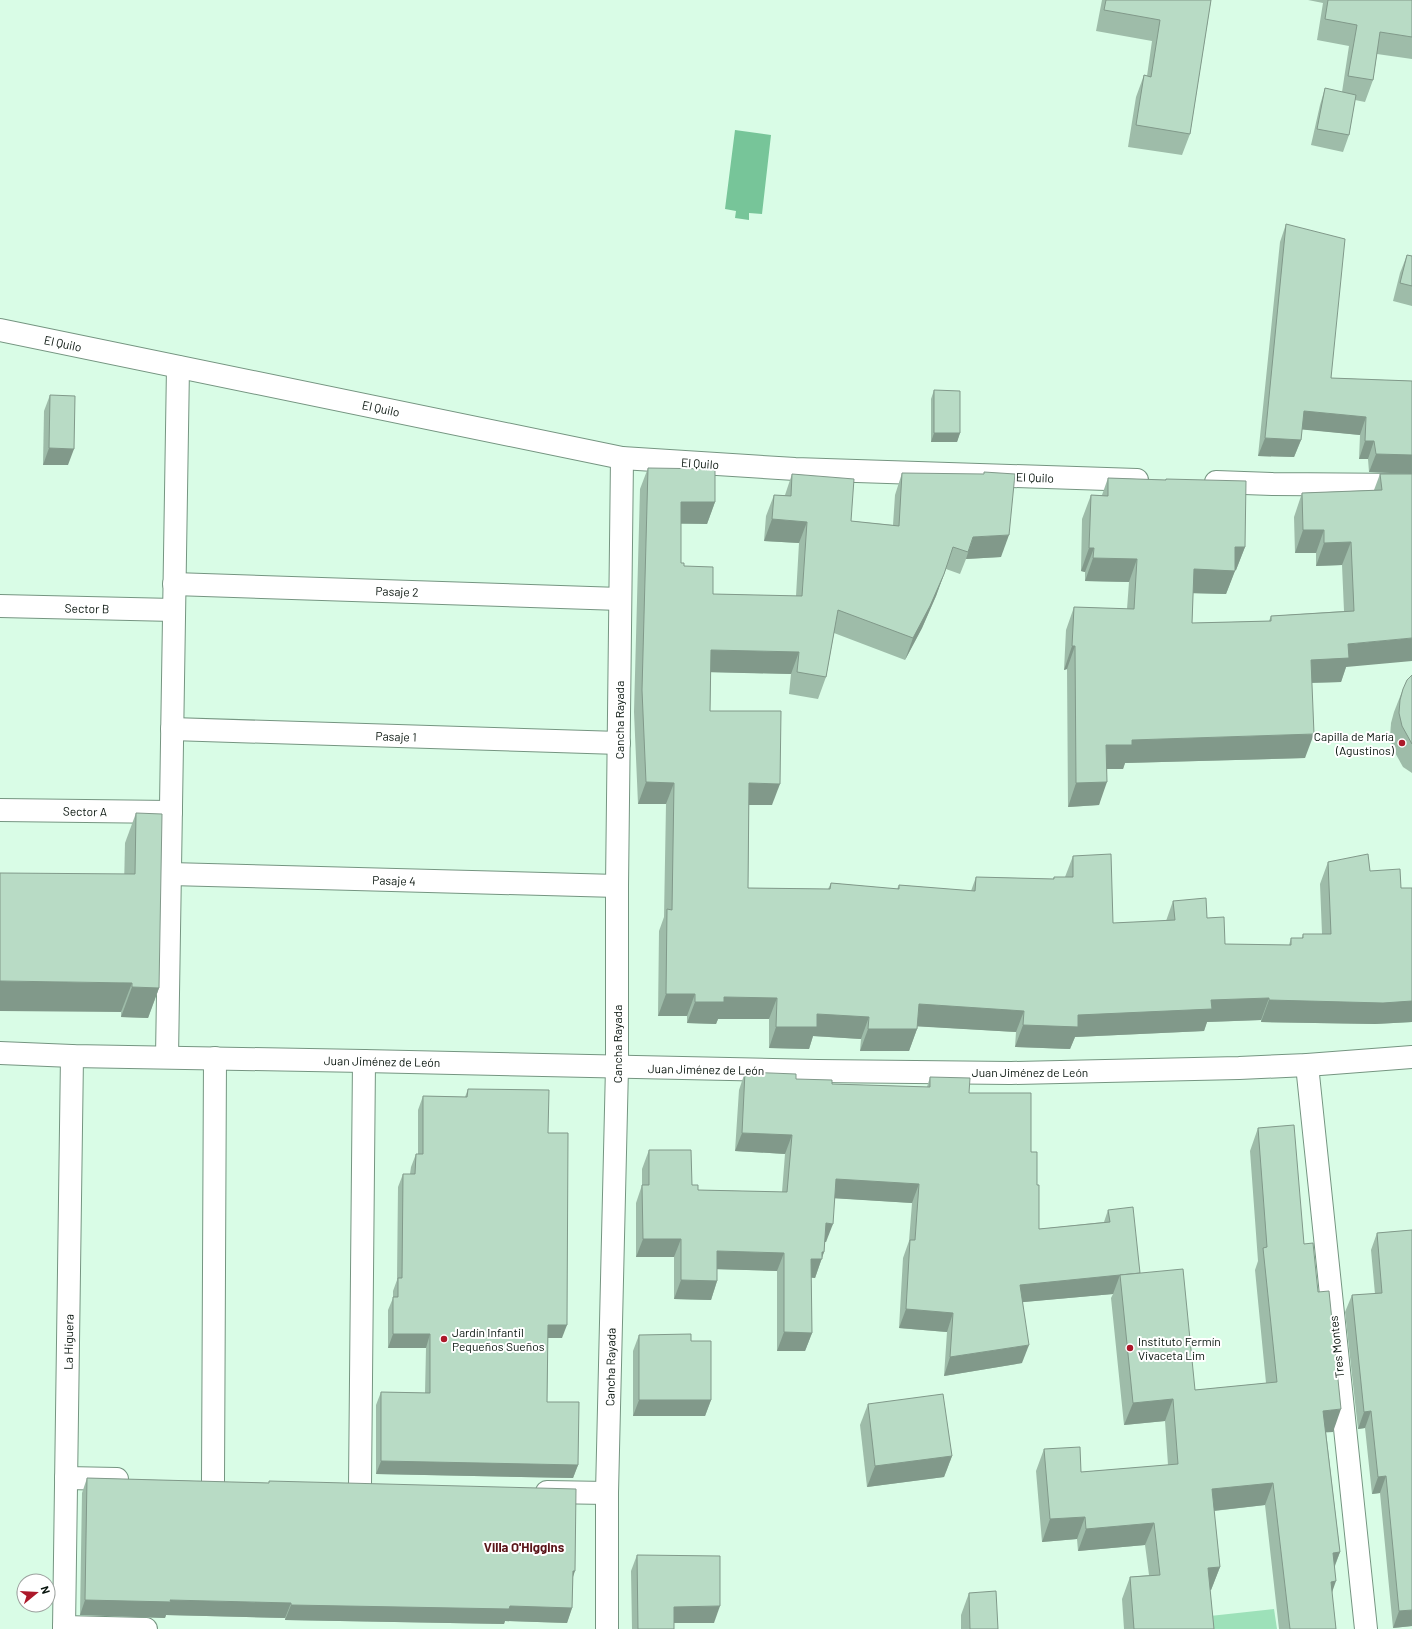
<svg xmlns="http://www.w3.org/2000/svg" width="1412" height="1629" font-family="Barlow,sans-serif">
  <rect width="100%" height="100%" fill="#d9fce6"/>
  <path fill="#9de1b9" d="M1274 1609 1277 1629H1211L1210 1616Z"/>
  <path fill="#77c599" d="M735 130 771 135 762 214 749 213V220L735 218 736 211 725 209Z"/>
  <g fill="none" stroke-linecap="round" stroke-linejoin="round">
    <g stroke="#759581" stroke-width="24">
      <g id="street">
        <path d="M174 584 620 599"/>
        <path d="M0 606 174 610"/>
        <path d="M172 729 619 743"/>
        <path d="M0 810 171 812"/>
        <path d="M170 874 617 886"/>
        <path d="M167 1057 178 367"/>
        <path d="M66 1478 117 1479"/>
        <path d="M213 1482 215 1058"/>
        <path d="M360 1486 364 1061"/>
        <path d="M547 1492 607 1493"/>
        <path d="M64 1627 146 1629"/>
        <path d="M64 1629 72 1056"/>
      </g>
    </g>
    <g stroke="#759581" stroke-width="24">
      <g id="secondary">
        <path d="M0 330 622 458 795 469 1137 480"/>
        <path d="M1216 482 1273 484 1412 485"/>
        <path d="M0 1053 72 1056 364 1061 818 1071 1011 1073 1239 1068 1307 1065 1412 1057"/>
        <path d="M1307 1065 1366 1629"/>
        <path d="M607 1629V1493L617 1067V886L622 458"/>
      </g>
    </g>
    <use href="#street" stroke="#fff" stroke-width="22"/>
    <use href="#secondary" stroke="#fff" stroke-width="22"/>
  </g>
  <g fill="#9ebca9">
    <path d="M1102 0H1211L1190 134 1182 155 1128 147 1136 97 1144 75 1147 76 1152 41 1096 31Z"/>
    <path d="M1308 0H1412V59L1377 54 1373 80 1365 102 1355 100 1349 135 1343 152 1311 145 1320 105 1325 88 1342 92 1349 46 1317 40 1323 3Z"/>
    <path d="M1286 224 1331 378 1412 381V474L1369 472 1368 459H1359L1360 435 1302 429 1301 440 1294 457 1258 456 1280 242Z"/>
    <path d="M1407 255 1412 256V306L1393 301 1400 273Z"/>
    <path d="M934 390 960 433 957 442H931V399Z"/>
    <path d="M50 395 68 465H43L44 411Z"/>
    <path d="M648 468 715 502 707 524H681V563L713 594 796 596 799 543 764 541 766 516 774 495H785L792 474 851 521 893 525 895 495 902 473 1001 557 966 559 960 574 946 569 936 596 922 628 905 660 834 633 826 677 818 699 789 694 791 674 711 672 710 711 772 805H749L748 888 828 889 831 883 897 889 899 885 971 891 976 877 1053 879 1054 877H1065L1073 856 1113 923 1166 921 1173 901 1207 918 1225 944 1289 945 1291 938H1302L1303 934H1322L1320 884 1328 862 1370 871 1401 888H1412V1022L1375 1024 1261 1022V1020L1207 1022 1204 1031 1075 1037 1070 1049 1015 1047 1016 1032 917 1026V1029L909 1051H860L861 1039 813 1036 809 1049 769 1048V1019H718L716 1024 687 1023V1016H658L659 931 664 917 666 804H638L634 712 640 489Z"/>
    <path d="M1380 474H1412L1341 682 1312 683 1305 758 1125 763 1123 769H1107L1099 805 1068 807 1067 669 1064 670 1066 630 1074 607 1127 609 1129 582 1085 581V572L1081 571 1082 519 1091 495H1102L1108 478 1165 480 1166 479 1245 547 1236 570H1235L1226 594 1193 593 1192 623 1269 621 1271 616 1344 611 1342 565 1316 566V553H1295L1294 517 1302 493 1374 490Z"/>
    <path d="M1412 675V773L1403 767 1393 749 1390 737 1391 723 1394 712 1403 689Z"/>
    <path d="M136 813 159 988 148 1018 121 1017 125 843Z"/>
    <path d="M745 1072 832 1084 927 1087 930 1077 969 1093 1031 1152 1037 1185 1039 1229 1104 1222 1108 1210 1140 1273 1195 1390 1266 1383 1255 1270 1258 1261 1250 1151 1258 1128 1304 1244 1333 1432H1326L1340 1552 1335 1566 1332 1594 1336 1629H1279L1265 1505 1214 1511 1220 1567 1211 1590H1210L1214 1629H1124L1122 1599 1130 1577 1149 1575 1145 1545 1078 1551 1077 1539 1042 1542 1036 1471 1044 1449 1081 1472 1168 1465 1165 1421 1124 1425 1111 1298 1113 1294 1023 1302 1022 1363 944 1376 947 1332 899 1328 903 1258 909 1241 912 1203 835 1198 826 1242H825L824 1252 815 1278 811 1277 812 1333 805 1351H777V1271L717 1269V1281L711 1300 674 1299V1257H636V1203L642 1185V1169L649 1150 698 1190 782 1192 785 1154 735 1151 739 1090Z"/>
    <path d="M468 1089 548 1133 562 1338H548L547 1402 578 1465 573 1478 376 1474V1405L381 1392 425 1393 426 1348H388V1310L393 1298V1291L397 1280 398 1187 403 1174H410L411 1167 416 1154H418V1110L423 1096 465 1097Z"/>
    <path d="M1412 1230V1626L1393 1628 1380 1493 1372 1494 1365 1428 1358 1429 1345 1312 1352 1295 1375 1294 1371 1250 1377 1233Z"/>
    <path d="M639 1335 691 1341 711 1400 705 1416H633V1351Z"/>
    <path d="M868 1404 952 1456 944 1477 867 1487 860 1425Z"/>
    <path d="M87 1478 269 1483V1481L573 1578 572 1608 567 1623 505 1621 504 1624 285 1620V1618L166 1615 165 1618 80 1615 82 1493Z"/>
    <path d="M637 1555 714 1623H674V1629H632L631 1571Z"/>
    <path d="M969 1593 998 1629H961V1615Z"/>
  </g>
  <g fill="#81998a">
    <path d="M1304 411 1366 417 1360 435 1297 429Z"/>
    <path d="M934 433H960L957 442H931Z"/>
    <path d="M1265 438 1301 440 1294 457 1258 456Z"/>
    <path d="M1365 441H1374L1368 459H1359Z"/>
    <path d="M49 448 74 449 68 465H43Z"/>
    <path d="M1376 454 1412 455V474L1369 472Z"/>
    <path d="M681 502H715L707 524 673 523Z"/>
    <path d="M772 519 807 522 799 543 764 541Z"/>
    <path d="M1303 530H1324L1316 553H1295Z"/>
    <path d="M1009 535 1001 557 966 559 973 537Z"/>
    <path d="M1351 542 1342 565 1316 566 1324 543Z"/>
    <path d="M1235 547H1245L1236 570H1231L1235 571 1226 594 1185 593 1194 569Z"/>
    <path d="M1089 548H1094L1085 572 1081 571Z"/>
    <path d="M1093 558 1137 559 1129 582 1085 581Z"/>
    <path d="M944 574 936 596 922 628 905 660 913 638Z"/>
    <path d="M1412 638V661L1346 667 1341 682 1302 683 1311 660 1348 644Z"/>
    <path d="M1072 646H1075L1067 669 1064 670Z"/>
    <path d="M711 650 799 652 791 674 703 672Z"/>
    <path d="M1314 734 1305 758 1125 763 1123 769H1098L1106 745 1132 740Z"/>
    <path d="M646 782 674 783 666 804H638Z"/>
    <path d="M1107 782 1099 805 1068 807 1076 783Z"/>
    <path d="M749 783 780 784 772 805H741Z"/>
    <path d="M0 981 132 983 121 1012 0 1011Z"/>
    <path d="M132 987 159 988 148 1018 121 1017Z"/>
    <path d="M666 994H695L687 1016H658Z"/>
    <path d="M724 997 777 998 769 1019H718L716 1024 687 1023 695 1002Z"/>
    <path d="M1269 998 1261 1020 1207 1022 1204 1031 1075 1037 1070 1049 1015 1047 1023 1025 1078 1015 1211 1000Z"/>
    <path d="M1269 1000 1412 1001V1022L1375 1024 1261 1022Z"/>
    <path d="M919 1004 1024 1011 1016 1032 911 1026Z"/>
    <path d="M817 1014 869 1017 861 1039 813 1036 809 1049 769 1048 776 1027Z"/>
    <path d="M868 1029H917L909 1051H860Z"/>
    <path d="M742 1133 792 1135 785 1154 735 1151Z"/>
    <path d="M836 1179 919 1184 912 1203 830 1198Z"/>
    <path d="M826 1223 833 1224 826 1242H820Z"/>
    <path d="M643 1239H681L674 1257H636Z"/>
    <path d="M717 1251 784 1253 777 1271 710 1269Z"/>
    <path d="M822 1252H824L815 1278 804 1277 811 1259Z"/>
    <path d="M1140 1273 1120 1275 1113 1294 1013 1303 1020 1285Z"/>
    <path d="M681 1280 717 1281 711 1300 674 1299Z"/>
    <path d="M906 1309 953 1313 947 1332 899 1328Z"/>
    <path d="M548 1325H567L562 1338H543Z"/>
    <path d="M784 1332 812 1333 805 1351H777Z"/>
    <path d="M393 1334H430L426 1348H388Z"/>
    <path d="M1029 1345 1022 1363 944 1376 950 1357Z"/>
    <path d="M1173 1399 1165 1421 1124 1425 1133 1403Z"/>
    <path d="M639 1400H711L705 1416H633Z"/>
    <path d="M1341 1409 1333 1432 1315 1433 1323 1411Z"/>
    <path d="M1371 1411 1365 1428 1358 1429 1364 1412Z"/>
    <path d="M952 1456 944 1477 867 1487 875 1466Z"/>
    <path d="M381 1461 578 1465 573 1478 376 1474Z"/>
    <path d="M1386 1476 1380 1493 1372 1494 1378 1477Z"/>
    <path d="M1273 1483 1265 1505 1203 1512 1212 1489Z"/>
    <path d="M1085 1517 1077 1539 1042 1542 1050 1519Z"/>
    <path d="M1154 1523 1145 1545 1078 1551 1086 1529Z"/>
    <path d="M1340 1552 1331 1575 1333 1553Z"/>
    <path d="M1220 1567 1211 1590 1199 1591 1208 1568Z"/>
    <path d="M573 1571H575L570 1586Z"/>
    <path d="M1336 1581 1328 1604 1331 1582Z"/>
    <path d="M85 1600H170L291 1603 285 1618 166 1615 165 1618 80 1615Z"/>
    <path d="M291 1605 510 1606 572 1608 567 1623 505 1621 504 1624 285 1620Z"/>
    <path d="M720 1606 714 1623H668L674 1607Z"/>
    <path d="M1412 1610V1626L1393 1628 1399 1611Z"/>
  </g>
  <g fill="#b8dbc5" stroke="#81998a">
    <path d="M1106 0H1211L1190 134 1136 125 1144 75 1151 77 1160 20 1104 10Z"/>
    <path d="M1328 0H1412V37L1380 32 1373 80 1348 76 1357 25 1325 19Z"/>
    <path d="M1325 88 1356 95 1349 135 1317 129Z"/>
    <path d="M1286 224 1345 239 1331 378 1412 381V455L1376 454 1374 441H1365L1366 417 1304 411 1301 440 1265 438Z"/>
    <path d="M1407 255 1412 256V286L1400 283Z"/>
    <path d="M934 390 960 391V433H934Z"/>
    <path d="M50 395 75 396 74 449 49 448Z"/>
    <path d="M648 468 715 469V502H681V563H684V566L713 567V594L802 596 807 522 772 519 774 495 791 496 792 474 854 479 851 521 899 526 902 473 984 474V472L1015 474 1009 535 973 537 968 552 953 547 944 574 930 606 913 638 838 610 826 677 797 672 799 652 711 650 710 711H781L780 784 749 783 748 888 830 889 831 883 899 889V885L975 891 976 877 1054 879V877H1073V856L1111 854 1113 923 1175 920 1173 901 1206 898 1207 918 1224 917 1225 944 1291 945V938H1303V934H1331L1328 862 1368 854 1370 871 1400 869 1401 888H1412V1001L1383 1003 1269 1000V998L1211 1000 1212 1009 1078 1015V1027L1023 1025 1024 1011 919 1004 917 1029H868L869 1017 817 1014V1027H776L777 998 724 997V1002H695V994H666L667 909 672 910 674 783 646 782 642 690Z"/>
    <path d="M1380 474H1412V638L1348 644 1349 658 1311 660 1314 734 1132 740V745H1106L1107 782 1076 783 1075 646H1072L1074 607 1134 609 1137 559 1093 558 1094 548H1089L1091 495 1108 496V478L1166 480V479L1246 481 1245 547H1235V571L1194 569 1192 623 1271 621V616L1354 611 1351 542 1324 543V530H1303L1302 493 1382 490Z"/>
    <path d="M1412 675V744L1402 726 1399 713 1400 700 1403 689 1407 680Z"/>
    <path d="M136 813 162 814 159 988 132 987V983L0 981V873L135 874Z"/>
    <path d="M745 1072 796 1074V1079L832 1080V1084L930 1087V1077L970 1078 969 1093H1031V1152H1037V1185H1039V1229L1110 1222 1108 1210 1133 1207 1140 1273 1020 1285 1029 1345 950 1357 953 1313 906 1309 910 1240H915L919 1184 836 1179 833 1224 826 1223 824 1252H822V1259H811L812 1333 784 1332V1253L717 1251V1281L681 1280V1239H643L642 1185H649V1150H691L692 1185H698V1190L787 1192 792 1135 742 1133Z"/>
    <path d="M468 1089 549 1090 548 1133H568L567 1325H548L547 1402H579L578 1465 381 1461V1392L430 1393V1334H393V1297H398V1278H402L403 1174H415L416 1154H423V1096L467 1097Z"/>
    <path d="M1294 1125 1304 1244 1313 1243 1318 1292 1329 1291 1341 1409 1323 1411 1340 1552 1333 1553 1336 1581 1331 1582 1336 1629H1290L1273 1483 1212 1489 1220 1567 1208 1568 1214 1629H1134L1130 1577 1160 1575 1154 1523 1086 1529 1085 1517 1050 1519 1044 1449 1080 1447 1081 1472 1178 1464 1173 1399 1133 1403 1120 1275 1183 1269 1195 1390 1277 1382 1263 1248 1267 1247 1258 1128Z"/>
    <path d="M1412 1230V1610L1399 1611 1386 1476 1378 1477 1371 1411 1364 1412 1352 1295 1382 1293 1377 1233Z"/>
    <path d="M691 1334V1341H711V1400H639V1335Z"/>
    <path d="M943 1394 952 1456 875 1466 868 1404Z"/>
    <path d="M87 1478 269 1483V1481L576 1489 575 1571H573L572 1608 510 1606 509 1609 291 1605V1603L170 1600 171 1602 85 1600Z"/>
    <path d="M637 1555 720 1556V1606L674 1607V1629H638Z"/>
    <path d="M996 1591 998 1629H970L969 1593Z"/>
  </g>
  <g fill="#ac182a" stroke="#fff" stroke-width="1.5">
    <circle cx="1402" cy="743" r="4"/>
    <circle cx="444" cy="1339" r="4"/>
    <circle cx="1130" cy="1348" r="4"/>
  </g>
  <g text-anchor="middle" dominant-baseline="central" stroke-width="4" stroke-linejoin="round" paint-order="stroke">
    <g font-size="12" fill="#08140d" stroke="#fff">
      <text transform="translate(63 343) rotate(12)">El Quilo</text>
      <text transform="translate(381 408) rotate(12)">El Quilo</text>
      <text transform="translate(700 463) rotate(4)">El Quilo</text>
      <text transform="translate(1035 477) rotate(2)">El Quilo</text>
      <text transform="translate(397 591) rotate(2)">Pasaje 2</text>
      <text transform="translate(87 608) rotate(1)">Sector B</text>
      <text transform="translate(619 720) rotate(-90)">Cancha Rayada</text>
      <text transform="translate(396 736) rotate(2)">Pasaje 1</text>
      <text transform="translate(85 811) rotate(1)">Sector A</text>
      <text transform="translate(394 880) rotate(2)">Pasaje 4</text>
      <text transform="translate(617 1044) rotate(-90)">Cancha Rayada</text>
      <text transform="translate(382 1061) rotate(1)">Juan Jiménez de León</text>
      <text transform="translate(706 1069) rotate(1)">Juan Jiménez de León</text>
      <text x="1030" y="1072">Juan Jiménez de León</text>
      <text transform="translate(68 1342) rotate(-89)">La Higuera</text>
      <text transform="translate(1336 1347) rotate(-96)">Tres Montes</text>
      <text transform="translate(610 1367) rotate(-89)">Cancha Rayada</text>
    </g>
    <g font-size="12" fill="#08140d" stroke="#fff" text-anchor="start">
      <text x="1394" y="736" text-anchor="end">Capilla de María<tspan x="1394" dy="14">(Agustinos)</tspan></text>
      <text x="452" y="1332">Jardín Infantil<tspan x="452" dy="14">Pequeños Sueños</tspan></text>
      <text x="1138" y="1341">Instituto Fermín<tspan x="1138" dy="14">Vivaceta Lim</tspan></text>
    </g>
    <g font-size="13" font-weight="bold" fill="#5a1518" stroke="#fff">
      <text x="524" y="1547">Villa O'Higgins</text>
    </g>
  </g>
  <g transform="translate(36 1593) rotate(72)"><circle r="19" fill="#ffffff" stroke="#9ca19e"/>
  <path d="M0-3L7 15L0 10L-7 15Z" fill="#ac182a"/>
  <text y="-6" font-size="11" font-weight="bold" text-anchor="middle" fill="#08140d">N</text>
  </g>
</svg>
